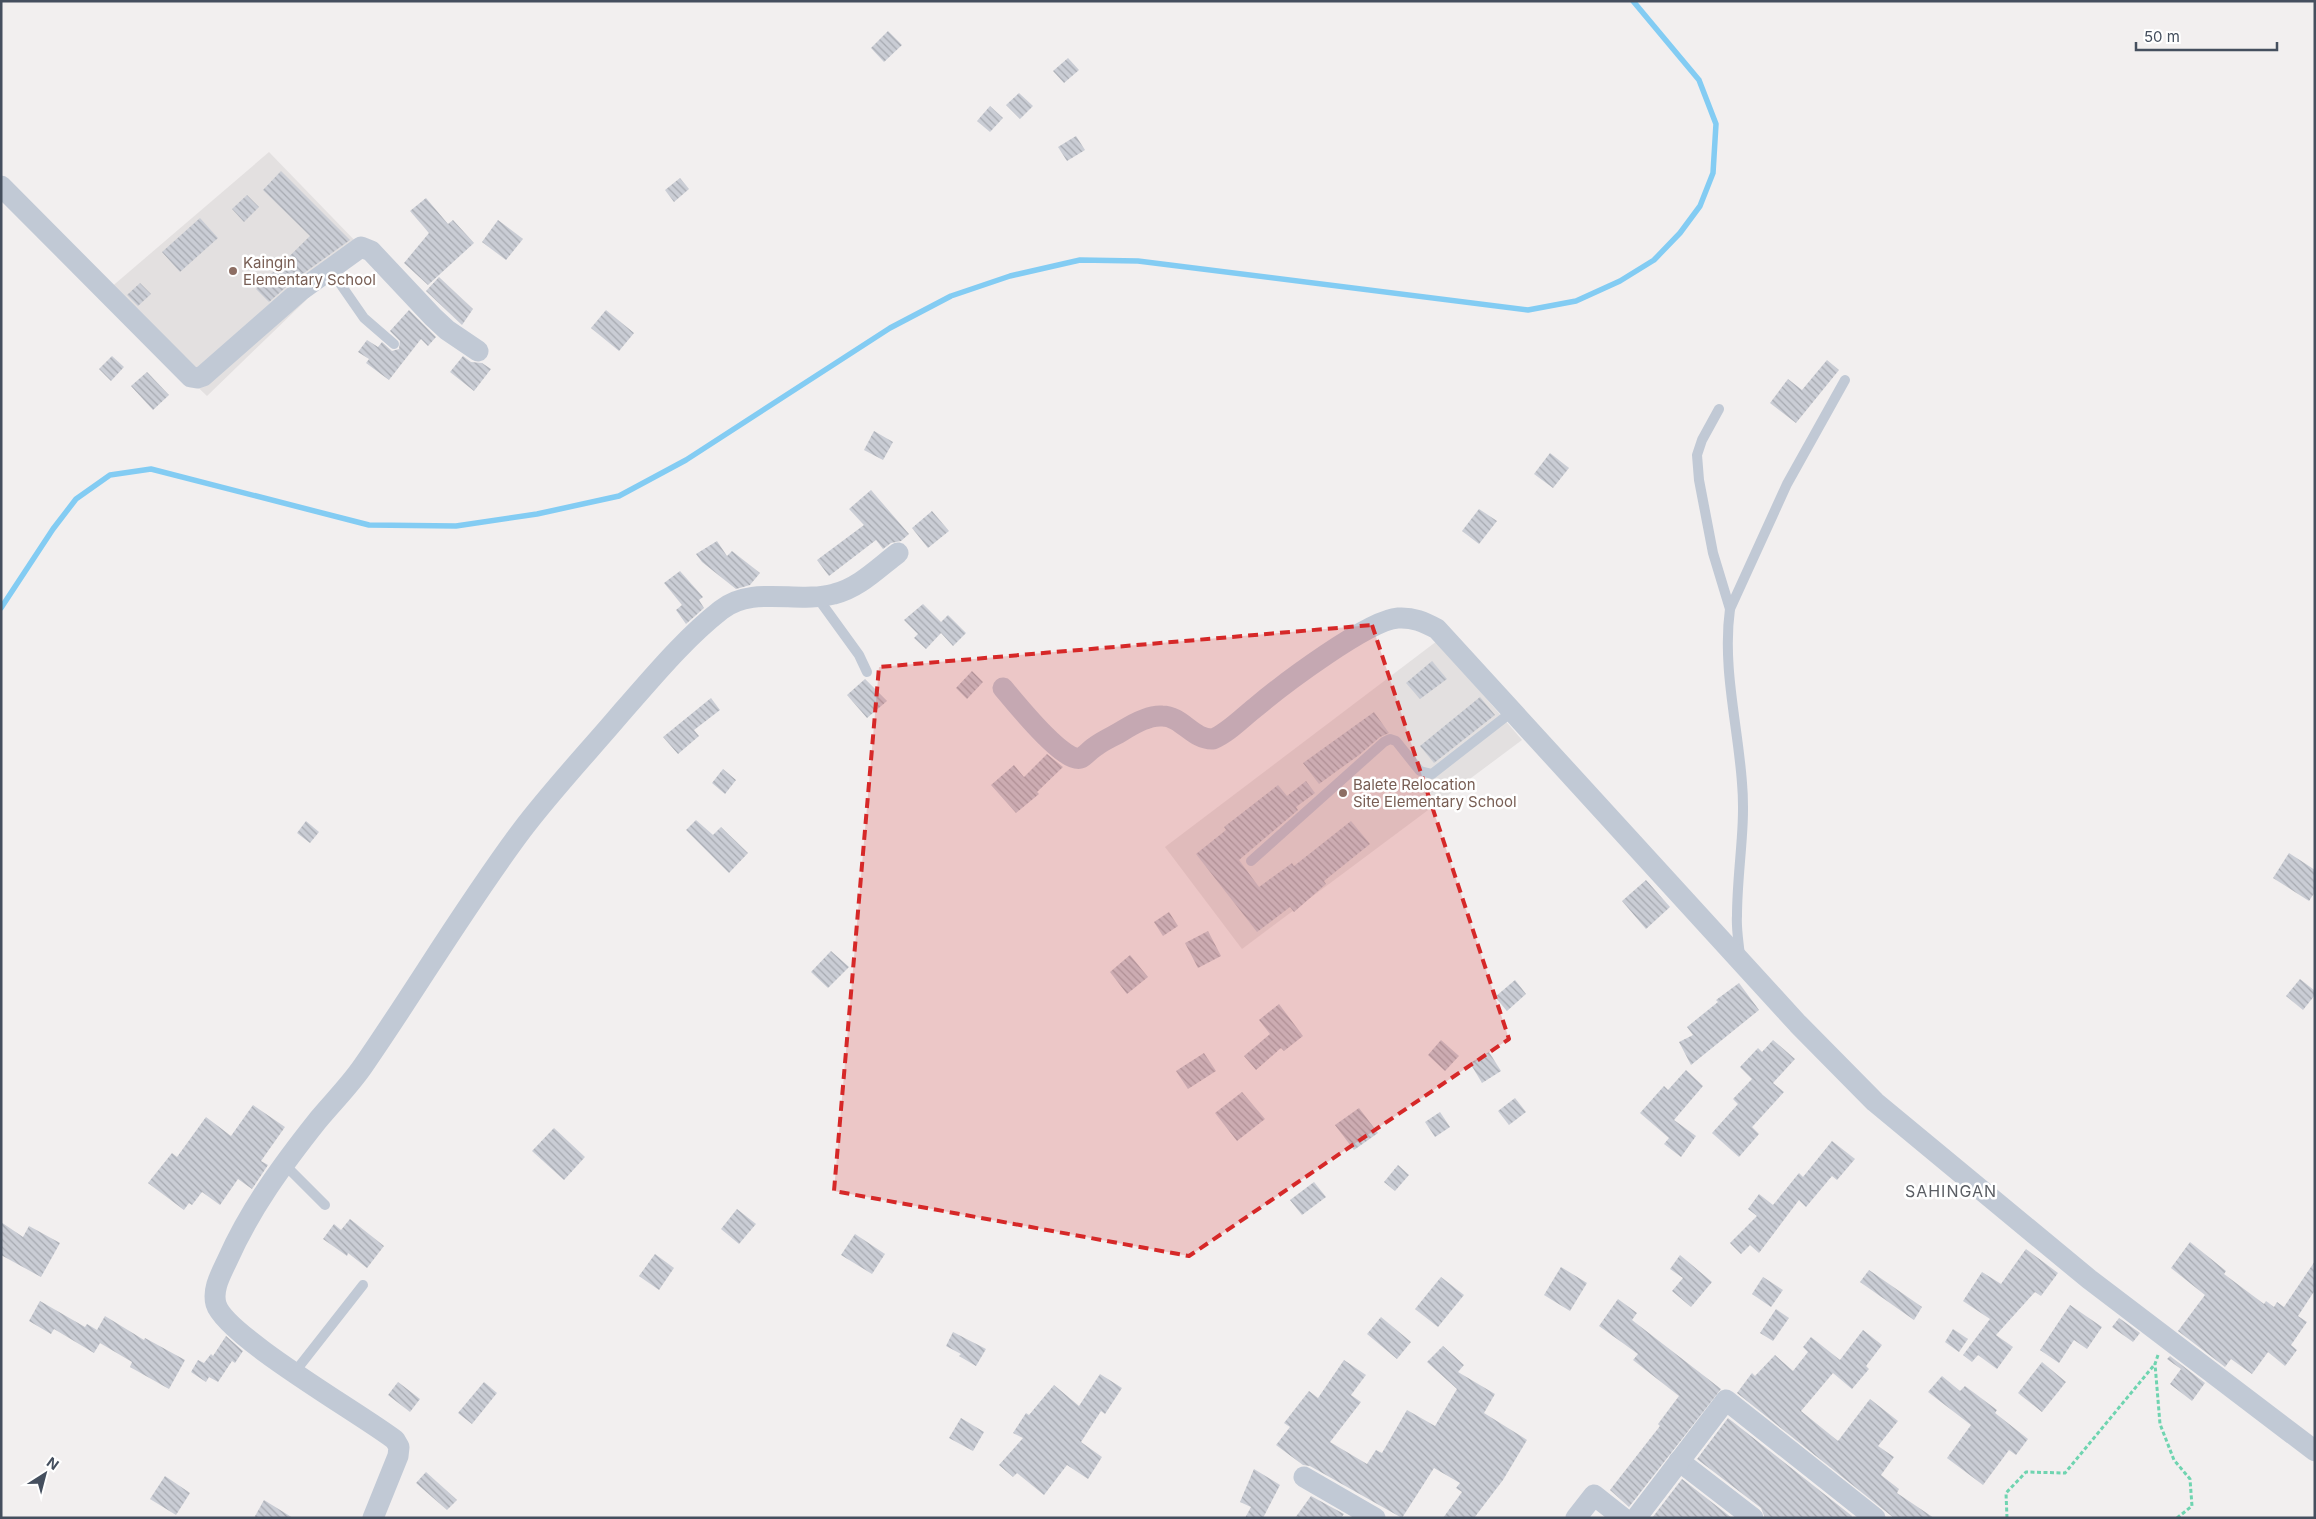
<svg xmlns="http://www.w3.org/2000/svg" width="2316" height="1519" font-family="Inter,sans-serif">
  <defs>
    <pattern id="building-back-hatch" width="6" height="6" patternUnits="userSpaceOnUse" patternTransform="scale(1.25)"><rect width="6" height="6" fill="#cacdd5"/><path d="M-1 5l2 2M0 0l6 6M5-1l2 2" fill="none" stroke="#a6a9b0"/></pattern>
  </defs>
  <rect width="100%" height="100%" fill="#f2efef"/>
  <g fill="#e3e0e0">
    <path d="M269 152 361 247 207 396 102 295Z"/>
    <path d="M1437 641 1522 740 1242 949 1165 847Z"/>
  </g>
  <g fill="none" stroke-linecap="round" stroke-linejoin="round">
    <path stroke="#83ccf3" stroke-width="5.5" d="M1 608 53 529 76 499 110 475 151 469 369 525 456 526 537 514 619 496 686 460 890 328 951 296 1010 276 1080 260 1138 261 1528 310 1576 301 1620 281 1654 260 1680 233 1700 206 1713 173 1716 124 1699 80 1633 1"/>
  </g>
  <g fill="url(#building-back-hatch)">
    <path d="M888 31 902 45 884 62 871 48Z"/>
    <path d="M1068 58 1079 70 1064 83 1053 71Z"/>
    <path d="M1019 93 1033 106 1020 119 1006 105Z"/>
    <path d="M990 106 1003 118 990 132 977 121Z"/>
    <path d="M1076 136 1085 150 1067 161 1058 147Z"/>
    <path d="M281 171 350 240 293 281 269 302 256 289 310 236 263 190Z"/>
    <path d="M680 178 689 189 674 202 665 190Z"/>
    <path d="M247 195 259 207 244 222 232 209Z"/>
    <path d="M426 198 448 224 453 220 474 243 428 285 404 263 429 233 410 211Z"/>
    <path d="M200 218 218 238 180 272 162 252Z"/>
    <path d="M498 220 523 239 506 260 482 242Z"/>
    <path d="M439 277 473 309 462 325 426 291Z"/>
    <path d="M140 283 151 294 138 306 127 295Z"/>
    <path d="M409 310 436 337 428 346 421 339 389 380 366 363 369 359 358 352 367 340 378 347 382 342 392 351 399 349 400 341 390 331Z"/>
    <path d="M606 310 634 333 619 351 591 328Z"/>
    <path d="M112 356 124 367 111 381 99 369Z"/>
    <path d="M463 356 471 362 482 363 491 369 474 391 450 372Z"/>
    <path d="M1827 360 1839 370 1796 423 1770 403 1788 379 1802 390Z"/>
    <path d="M147 372 169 395 153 410 131 386Z"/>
    <path d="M874 431 893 442 883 460 864 450Z"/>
    <path d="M1550 453 1569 468 1553 488 1534 474Z"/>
    <path d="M871 490 909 534 901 541 891 543 883 549 876 540 829 576 817 560 864 525 849 509Z"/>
    <path d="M1479 509 1497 521 1479 544 1462 531Z"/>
    <path d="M932 511 949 531 928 548 912 528Z"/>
    <path d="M717 541 727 556 732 551 760 573 750 585 736 589 702 562 696 554Z"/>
    <path d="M680 571 703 597 699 600 704 608 686 624 676 610 682 605 664 583Z"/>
    <path d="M923 604 941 622 948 615 966 633 953 646 941 633 926 649 914 638 918 634 904 620Z"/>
    <path d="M1432 661 1447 679 1420 699 1406 683Z"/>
    <path d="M972 671 983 682 967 699 956 688Z"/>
    <path d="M865 679 887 701 867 718 847 695Z"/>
    <path d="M1480 697 1495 715 1434 763 1420 746Z"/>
    <path d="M711 698 720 710 694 730 699 736 678 754 663 737Z"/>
    <path d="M1374 712 1389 733 1380 737 1359 755 1319 784 1303 763Z"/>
    <path d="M1047 754 1063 767 1037 792 1039 794 1016 813 991 785 1014 765 1024 777Z"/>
    <path d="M723 769 736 780 725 794 712 783Z"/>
    <path d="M1306 781 1315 793 1296 807 1298 810 1239 860 1259 887 1292 863 1294 866 1351 821 1370 844 1324 881 1326 884 1294 912 1290 907 1257 932 1196 854 1226 830 1224 827 1278 785 1287 796Z"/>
    <path d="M696 820 713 835 721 827 748 853 729 873 686 830Z"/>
    <path d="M306 821 319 832 310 843 297 833Z"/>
    <path d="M2289 853 2315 870V892L2309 901 2273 878Z"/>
    <path d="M1646 880 1670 907 1646 929 1622 901Z"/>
    <path d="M1169 912 1178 926 1163 936 1154 922Z"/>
    <path d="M1208 931 1221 956 1198 968 1185 943Z"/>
    <path d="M831 951 849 967 828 988 811 972Z"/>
    <path d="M1130 955 1148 977 1127 994 1110 972Z"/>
    <path d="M2300 979 2315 991V995L2303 1010 2286 996Z"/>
    <path d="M1515 980 1526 994 1507 1011 1495 997Z"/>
    <path d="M1739 983 1759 1010 1691 1065 1679 1042 1693 1035 1687 1027 1718 1002 1716 1000Z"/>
    <path d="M1279 1004 1303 1036 1284 1051 1281 1048 1256 1070 1244 1056 1270 1034 1259 1020Z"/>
    <path d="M1441 1040 1459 1056 1445 1071 1428 1055Z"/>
    <path d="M1773 1040 1795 1059 1773 1083 1784 1092 1752 1127 1759 1134 1739 1157 1712 1133 1738 1104 1733 1099 1752 1079 1740 1067 1758 1048 1762 1052Z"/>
    <path d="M1489 1052 1501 1071 1482 1083 1470 1063Z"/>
    <path d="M1204 1053 1216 1071 1188 1089 1176 1071Z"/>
    <path d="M1686 1070 1703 1086 1674 1120 1696 1136 1681 1157 1664 1144 1669 1138 1640 1113 1664 1086 1668 1090Z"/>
    <path d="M1242 1092 1265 1119 1237 1141 1215 1113Z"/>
    <path d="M1515 1098 1526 1112 1509 1125 1498 1111Z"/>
    <path d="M253 1105 285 1127 261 1161 268 1165 252 1189 238 1179 220 1205 202 1192 192 1205 189 1203 184 1210 148 1183 172 1153 177 1157 206 1117 231 1136Z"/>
    <path d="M1359 1108 1378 1133 1354 1150 1335 1125Z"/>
    <path d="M1440 1112 1450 1127 1435 1137 1425 1122Z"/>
    <path d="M554 1128 585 1157 564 1180 532 1151Z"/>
    <path d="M1832 1141 1855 1159 1837 1180 1832 1176 1806 1207 1799 1200 1759 1253 1750 1245 1741 1254 1730 1243 1757 1216 1748 1209 1759 1194 1773 1205 1799 1173 1803 1177Z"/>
    <path d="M1398 1165 1409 1175 1395 1191 1384 1182Z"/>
    <path d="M1314 1182 1326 1197 1302 1215 1290 1200Z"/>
    <path d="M737 1209 756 1224 739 1244 721 1229Z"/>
    <path d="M350 1219 384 1246 367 1268 348 1253 347 1256 323 1239 334 1224 341 1230Z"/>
    <path d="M1 1222 23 1237 29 1226 60 1243 41 1277 1 1255Z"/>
    <path d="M855 1234 885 1254 872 1274 841 1255Z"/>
    <path d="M2190 1242 2226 1271 2224 1274 2264 1304 2266 1301 2274 1307 2277 1302 2284 1307 2315 1261V1290L2298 1316 2307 1322 2291 1345 2297 1350 2285 1366 2268 1352 2252 1374 2231 1359 2225 1367 2178 1331 2205 1295 2171 1268Z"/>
    <path d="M2026 1249 2058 1273 2041 1296 2035 1292 1996 1335 2013 1347 1997 1369 1978 1355 1972 1362 1963 1355 1990 1319 1963 1301 1982 1272 2001 1284Z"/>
    <path d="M655 1254 674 1268 659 1290 639 1276Z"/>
    <path d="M1680 1255 1712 1282 1691 1307 1672 1291 1683 1278 1670 1269Z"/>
    <path d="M1561 1267 1587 1283 1570 1311 1544 1295Z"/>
    <path d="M1869 1270 1922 1307 1914 1320 1860 1282Z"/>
    <path d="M1441 1277 1464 1295 1438 1327 1415 1309Z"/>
    <path d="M1763 1277 1783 1290 1771 1307 1752 1294Z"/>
    <path d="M1618 1299 1637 1313 1632 1320 1721 1389 1629 1507 1610 1490 1660 1426 1658 1424 1679 1396 1633 1360 1638 1354 1599 1326Z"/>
    <path d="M40 1301 85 1327 87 1324 97 1330 105 1316 144 1340 145 1338 185 1360 169 1389 130 1367 132 1362 100 1343 94 1353 54 1329 51 1334 29 1321Z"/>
    <path d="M2070 1305 2102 1327 2087 1349 2074 1340 2059 1363 2040 1350Z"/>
    <path d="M1776 1309 1789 1318 1773 1341 1760 1333Z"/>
    <path d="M1381 1317 1411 1342 1397 1359 1367 1334Z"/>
    <path d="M2119 1318 2140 1333 2133 1342 2112 1327Z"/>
    <path d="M1953 1329 1968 1339 1959 1352 1945 1342Z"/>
    <path d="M1863 1330 1882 1345 1866 1366 1869 1369 1852 1389 1833 1373 1801 1411 1838 1441 1870 1399 1898 1421 1878 1446 1894 1457 1881 1475 1899 1489 1897 1493 1934 1518H1894L1737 1393 1752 1373 1755 1376 1775 1355 1793 1371 1808 1352 1803 1347 1811 1337 1840 1360Z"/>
    <path d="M953 1332 986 1349 976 1366 959 1356 961 1354 946 1346Z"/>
    <path d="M226 1336 243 1351 235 1363 232 1361 218 1382 209 1377 206 1382 191 1372 198 1360 204 1363 211 1354 213 1356Z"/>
    <path d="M1443 1346 1464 1365 1458 1372 1495 1394 1484 1413 1527 1440 1503 1480 1474 1518H1443L1462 1492 1456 1488 1460 1483 1434 1468 1402 1518 1310 1466 1303 1465 1276 1445 1290 1427 1284 1423 1309 1391 1318 1398 1344 1360 1366 1375 1351 1395 1361 1402 1330 1442 1367 1464 1376 1450 1382 1453 1407 1410 1435 1426 1457 1389 1427 1362Z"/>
    <path d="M2170 1356 2205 1383 2192 1401 2170 1384 2181 1369 2167 1359Z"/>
    <path d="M2042 1362 2066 1382 2042 1412 2018 1393Z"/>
    <path d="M1100 1374 1122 1388 1105 1414 1101 1411 1081 1442 1102 1457 1088 1479 1067 1465 1044 1495 1017 1473 1013 1477 999 1465 1023 1438 1013 1433 1026 1413 1029 1415 1054 1385 1079 1406Z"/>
    <path d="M1942 1376 1960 1391 1965 1386 1997 1410 1995 1413 2028 1439 2016 1455 2009 1450 1983 1485 1947 1458 1971 1425 1928 1392Z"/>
    <path d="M398 1382 420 1399 410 1412 388 1395Z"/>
    <path d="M484 1382 497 1393 472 1424 458 1413Z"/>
    <path d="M961 1418 984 1432 973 1451 949 1438Z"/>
    <path d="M1728 1418 1852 1516 1851 1518H1765L1761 1508 1697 1459Z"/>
    <path d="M1254 1469 1280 1485 1263 1518H1245L1251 1507 1240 1502Z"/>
    <path d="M426 1472 457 1500 447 1510 416 1483Z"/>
    <path d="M165 1476 190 1493 176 1515 150 1499Z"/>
    <path d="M1682 1479 1732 1518H1652Z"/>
    <path d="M1311 1496 1344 1514 1341 1518H1295Z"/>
    <path d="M264 1500 293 1518H254Z"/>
  </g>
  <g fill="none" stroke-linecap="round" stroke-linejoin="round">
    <g stroke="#6fd4b0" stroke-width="3" stroke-dasharray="4 2.5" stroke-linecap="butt">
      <path d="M2158 1355 2155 1364 2160 1424 2174 1460 2190 1479 2192 1506 2177 1518"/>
      <path d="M2007 1518 2006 1493 2026 1472 2065 1473 2155 1364"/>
    </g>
    <g stroke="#c1c9d5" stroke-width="10">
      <path d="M330 269 364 318 394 344"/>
      <path d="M1719 409 1702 440 1697 455 1699 480 1713 553 1730 609"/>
      <path d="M817 597 859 655 867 672"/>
      <path d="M1251 861 1384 742 1390 739 1396 741 1420 771 1432 774 1513 711"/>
      <path d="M1740 957C1739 944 1736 929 1737 916 1737 871 1746 827 1742 783 1738 726 1722 667 1730 609L1787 484 1845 380"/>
      <path d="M284 1164 325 1205"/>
      <path d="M294 1373 363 1285"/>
    </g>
    <g stroke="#c1c9d5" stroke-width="21">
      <path d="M1 186 191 377 197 378 203 376 300 291 361 247 371 251 433 317 447 330 478 351"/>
      <path d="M1003 688C1014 701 1065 765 1081 758 1086 755 1091 749 1096 746 1104 740 1114 736 1122 731 1133 724 1149 715 1162 716 1182 716 1193 740 1213 739 1228 733 1243 717 1256 707 1282 685 1368 620 1398 618 1413 617 1424 622 1437 629L1798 1024 1875 1102 2089 1279 2315 1451"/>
      <path d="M1679 1461 1753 1518"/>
      <path d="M1304 1477 1375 1518"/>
      <path d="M373 1518 398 1456 399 1447 395 1440C363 1415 225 1336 216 1304 212 1289 221 1274 227 1261 250 1209 283 1164 318 1120 333 1102 350 1085 363 1066 417 988 465 906 522 830 553 789 589 751 622 712 653 677 684 639 721 610 752 585 798 604 834 594 859 588 878 568 898 553"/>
      <path d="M1576 1518 1594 1495 1623 1518"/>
      <path d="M1636 1518 1726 1400 1875 1518"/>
    </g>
  </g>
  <path fill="#d62828" fill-opacity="0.2" stroke="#d62828" stroke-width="4" stroke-dasharray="10 6" stroke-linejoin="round" d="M1372 625 1509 1039 1189 1256 834 1191 879 667Z"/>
  <g fill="#8d6e63" stroke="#fff" stroke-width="2">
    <circle cx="233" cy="271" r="5"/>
    <circle cx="1343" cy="793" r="5"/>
  </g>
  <g text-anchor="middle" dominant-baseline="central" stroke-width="5" stroke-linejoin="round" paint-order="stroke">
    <g font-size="15" fill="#785e54" stroke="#fff" text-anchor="start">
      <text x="243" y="262">Kaingin<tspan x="243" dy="17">Elementary School</tspan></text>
      <text x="1353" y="784">Balete Relocation<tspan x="1353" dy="17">Site Elementary School</tspan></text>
    </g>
    <g font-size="16" letter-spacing="1" fill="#5b5e64" stroke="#fff">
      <text x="1951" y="1191">SAHINGAN</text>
    </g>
  </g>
  <rect width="2316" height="1519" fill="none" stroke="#454f5e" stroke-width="5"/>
  <g transform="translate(45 1474) rotate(36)" stroke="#ffffff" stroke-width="4" paint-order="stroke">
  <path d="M0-4L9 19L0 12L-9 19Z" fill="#454f5e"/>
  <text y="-8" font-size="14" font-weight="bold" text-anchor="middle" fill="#454f5e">N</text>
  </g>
  <path d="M2136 42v8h141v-8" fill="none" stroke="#454f5e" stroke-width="2.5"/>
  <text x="2144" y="42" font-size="15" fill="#454f5e" stroke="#ffffff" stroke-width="4" paint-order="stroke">50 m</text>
</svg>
